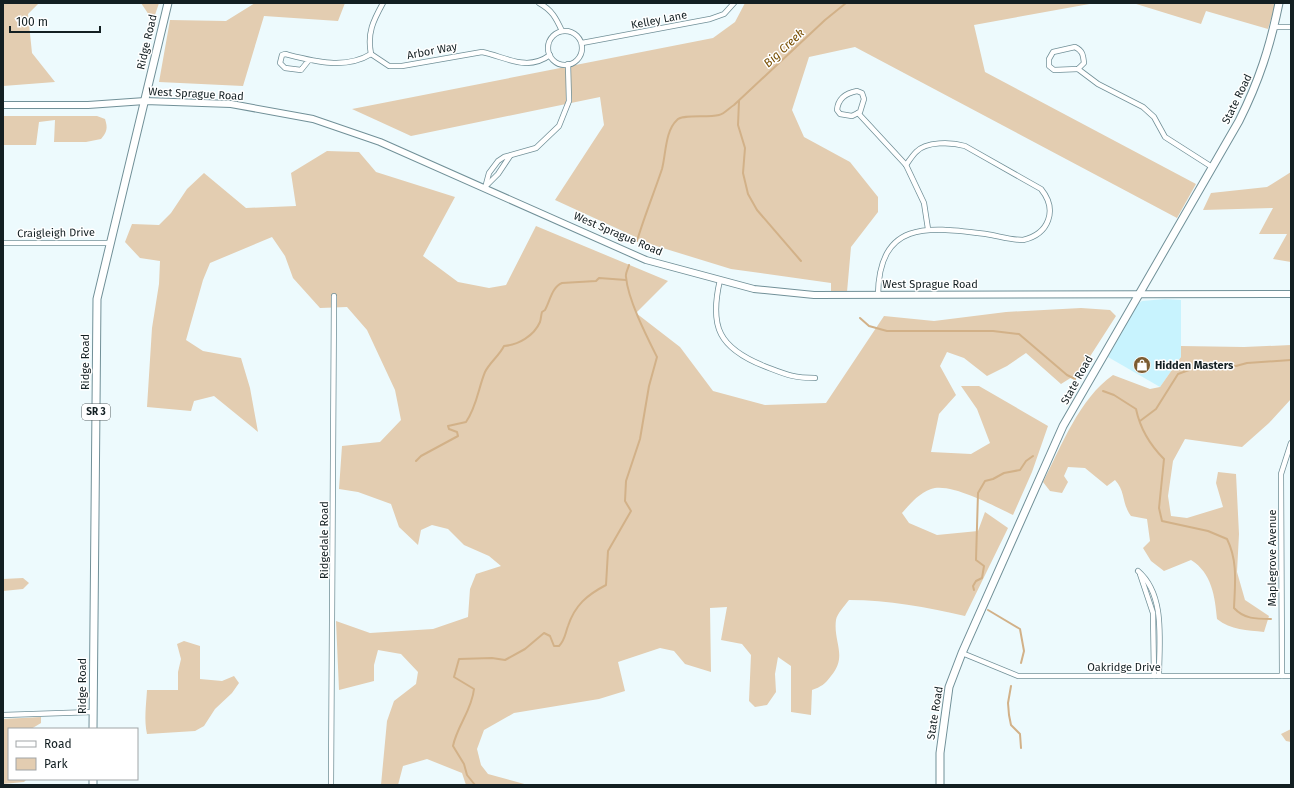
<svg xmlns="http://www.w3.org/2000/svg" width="1294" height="788" font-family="'Fira Sans',sans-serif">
  <rect width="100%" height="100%" fill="#edfafd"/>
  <path fill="#c8f3fe" d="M1165 299 1181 300V357L1160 387 1108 357 1138 304 1142 301Z"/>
  <g fill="#e3cdb1">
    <path d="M3 3H39L28 14 32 53 55 82 3 86Z"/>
    <path d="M141 3H159L153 21Z"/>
    <path d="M255 3H345L338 21 264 16 243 86 159 82 170 20 226 21Z"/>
    <path d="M745 3H1095L974 25 985 72 1196 184 1177 218 855 47 809 57 792 110 804 137 850 162 878 197V212L851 247 847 292 831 291V283L731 269 653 245 555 200 604 125 600 97 411 136 352 109 713 38 735 22Z"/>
    <path d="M1133 3H1276L1268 29 1206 11 1201 24Z"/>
    <path d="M3 116H97L105 119C108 128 107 132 101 139L86 142H54L55 120 39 122 36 145H3Z"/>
    <path d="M327 151 359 152 376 172 455 197 423 256 458 282 489 288 506 285 536 226 668 281 636 313 680 347 713 391 765 405 826 403 884 316 934 321 1006 312 1081 308 1110 310 1116 316 1080 372 1061 384 1026 353 1007 366 987 376 964 358 947 352 940 366 956 395 939 414 931 452 971 454 990 443 977 409 961 386H979L1048 426 1032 472 1013 515C994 506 950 482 931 489 918 494 910 504 902 513L909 523 937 535 978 531 985 512 1008 528 965 616C926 607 889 600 849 600 845 605 837 614 836 620 833 642 848 656 831 676 825 684 821 687 812 690L811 715 791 712V666L778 657 775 674 776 692 767 705 755 707 749 701 751 655 742 644 721 640 727 607 710 608 711 672 685 664 674 651 660 648 618 662 625 691 599 699 514 713 484 730 477 749 481 765 488 774 528 785H466L462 773 427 759 403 766 398 785H381L387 721 394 701 416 684 418 672 401 654 378 650 374 665V681L339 690 336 621 370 633 433 629 468 617 470 589 476 574 501 566 489 556 464 545 448 529 432 525 421 530 418 545 399 527 391 504 358 492 339 489 342 446 380 442 401 420 395 390 367 330 347 307 320 308 293 278 285 256 272 237 210 263 203 280 186 340 203 351 241 358 250 388 258 432 214 396 194 401 191 411 147 407 152 328 159 284 160 261 140 258 125 242 132 224 159 225 171 213 187 189 204 173 246 208 296 206 291 173Z"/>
    <path d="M1291 172V262L1273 259 1287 234H1259L1273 208 1203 210 1211 193 1267 187Z"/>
    <path d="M1291 345V399L1269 423 1242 447 1185 439 1173 461 1168 496 1171 516 1187 518 1223 507 1216 483 1218 472 1236 474 1239 534 1237 572 1245 600 1269 616 1264 632C1247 630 1231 630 1217 619 1215 597 1212 573 1191 560L1164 571 1151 561 1143 548 1150 541 1147 519 1131 516C1121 502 1126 492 1115 480L1107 486 1085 468 1068 467 1064 476 1068 482 1062 493 1050 491 1043 482C1062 445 1079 399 1113 375L1150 389 1160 387 1181 357V346L1244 347Z"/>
    <path d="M23 578 29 583 23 589 3 591V579Z"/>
    <path d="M184 641 200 646V679L222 681 234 676 239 683 232 693 215 709 204 726 195 731 147 734C144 720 146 706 147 690H178V672L181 659 177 644Z"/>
    <path d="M41 717V723L31 729H9V779L26 780 24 782 3 784V719Z"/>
    <path d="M1291 729V742L1286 741 1281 734Z"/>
  </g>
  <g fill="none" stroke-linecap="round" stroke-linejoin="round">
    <g stroke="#d2b188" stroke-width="2">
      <path d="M739 101 738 125 745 148 743 173 748 194 757 210 801 261"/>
      <path d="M637 241C644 217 654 193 662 169 666 154 665 131 677 120 682 114 708 118 719 115 724 114 729 108 734 105L825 20 846 3"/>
      <path d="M860 318 869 326 887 331H993L1019 334 1067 375 1075 379"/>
      <path d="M1103 391 1114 395 1136 409C1140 428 1151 446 1164 459L1159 508 1162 521 1208 531 1227 539C1238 561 1235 584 1234 608 1244 619 1256 619 1271 619"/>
      <path d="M1140 421 1156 409 1178 374 1200 366H1236L1247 363 1291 360"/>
      <path d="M416 461 421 456 458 436 457 432 449 429 448 426 466 422C477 406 478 389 485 372 490 362 499 356 504 346 518 345 534 336 540 322 541 319 541 315 542 312L545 310C550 301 552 287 562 283L596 281 599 278 626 280"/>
      <path d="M974 590 973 586 976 581 982 578 984 566 976 560 978 493 985 481 993 479 1004 473 1020 470 1026 461 1033 456"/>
      <path d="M988 610 1020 629 1024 651 1021 663"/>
      <path d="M1011 686 1008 703 1009 715 1011 725 1020 734 1021 748"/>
      <path d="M475 785 467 775 464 764 453 746C457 726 472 710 474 689L454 677 459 659 492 658 505 660 525 649 544 633 550 636 554 646H559C565 640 565 634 568 626 575 605 587 595 606 585L608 551 631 511 625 501 626 481 640 439 649 386 657 357C647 337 628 300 626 277 625 274 628 269 629 265"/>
    </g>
    <g stroke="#719098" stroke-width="6">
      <g id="minor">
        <path d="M383 3C373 21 367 33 371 54L389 66H402L482 52C506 57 527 72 550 55"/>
        <path d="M539 3C552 10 556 18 562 31"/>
        <path d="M1274 27H1291"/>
        <circle cx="565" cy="48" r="17"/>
        <path d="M582 43 710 19 724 14 734 3"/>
        <path d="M1075 47C1083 51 1083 55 1084 63L1078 69 1054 70 1049 66V59L1053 52Z"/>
        <path d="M309 60 301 70 285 68 280 63 282 55 285 54C313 61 345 70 371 54"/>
        <path d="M1078 69 1098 84 1143 107 1154 117 1165 137 1212 167"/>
        <path d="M857 91 862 93 864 99 860 112 852 116 840 114 837 110C838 99 846 93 857 91Z"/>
        <path d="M858 113 906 165 924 203 928 229"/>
        <path d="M486 186 498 174 510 156"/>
        <path d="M485 188 489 173 498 161 504 157 536 148 559 126 569 101 568 64"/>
        <path d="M3 243H109"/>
        <path d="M720 280C709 327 719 348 764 366 785 374 792 378 815 378"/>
        <path d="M878 295C879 219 929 227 986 234 999 236 1010 240 1023 240 1049 234 1058 210 1041 189L965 146C952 142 926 141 916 152 912 156 909 161 906 165"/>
        <path d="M1138 571C1166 595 1159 642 1159 676"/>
        <path d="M1140 574 1153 613 1154 676"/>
        <path d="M962 653 1018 676H1291"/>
        <path d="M1282 676 1281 474 1291 443"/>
        <path d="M3 715 93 712"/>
        <path d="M331 785 334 296"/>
      </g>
    </g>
    <g stroke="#719098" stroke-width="8">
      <path id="tertiary" d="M3 105H88L145 101 231 104 313 119 380 142 646 260 754 289 814 295 1291 294"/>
    </g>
    <g stroke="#719098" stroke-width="9">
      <path id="secondary" d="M940 785V753L949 687 962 653 1063 426 1239 121C1259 81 1270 47 1279 3"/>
    </g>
    <g stroke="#719098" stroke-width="9">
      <g id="primary">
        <path d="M93 729 97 299 168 3"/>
        <path d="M93 785V779"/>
      </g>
    </g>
    <use href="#minor" stroke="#fff" stroke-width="4.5"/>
    <use href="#tertiary" stroke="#fff" stroke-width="6"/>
    <use href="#secondary" stroke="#fff" stroke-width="7"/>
    <use href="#primary" stroke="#fff" stroke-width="7"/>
  </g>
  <defs>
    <g id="shop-disc" transform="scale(0.9)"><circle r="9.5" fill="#7c5c32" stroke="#fff"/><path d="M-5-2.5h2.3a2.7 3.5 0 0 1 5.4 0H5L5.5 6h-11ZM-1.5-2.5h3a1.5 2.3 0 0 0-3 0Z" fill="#fff"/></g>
  </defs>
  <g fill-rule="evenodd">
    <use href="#shop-disc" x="1142" y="365"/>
  </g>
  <g text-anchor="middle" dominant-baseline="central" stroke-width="3" stroke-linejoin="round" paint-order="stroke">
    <rect fill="#fff" stroke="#5a6264" stroke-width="1" x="82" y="404" width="28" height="16" rx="3"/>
    <g font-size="10" font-weight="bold" fill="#131f22">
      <text x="96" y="412">SR 3</text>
    </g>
    <g font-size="11" fill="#131f22" stroke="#fff">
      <text transform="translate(659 20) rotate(-11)">Kelley Lane</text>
      <text transform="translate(147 42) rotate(-77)">Ridge Road</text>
      <text transform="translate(432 51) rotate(-11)">Arbor Way</text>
      <text transform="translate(196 94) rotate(3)">West Sprague Road</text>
      <text transform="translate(1237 99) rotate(-64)">State Road</text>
      <text transform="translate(56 233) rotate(-1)">Craigleigh Drive</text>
      <text transform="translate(618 234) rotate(23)">West Sprague Road</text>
      <text x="930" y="284">West Sprague Road</text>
      <text transform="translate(85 362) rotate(-90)">Ridge Road</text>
      <text transform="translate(1077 380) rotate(-61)">State Road</text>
      <text transform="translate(324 540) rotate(-90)">Ridgedale Road</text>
      <text transform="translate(1272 558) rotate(-90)">Maplegrove Avenue</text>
      <text x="1124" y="667">Oakridge Drive</text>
      <text transform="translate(82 686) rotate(-90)">Ridge Road</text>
      <text transform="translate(935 713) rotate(-81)">State Road</text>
    </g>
    <g font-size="11" font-weight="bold" fill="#131f22" stroke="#fff" text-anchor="start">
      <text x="1155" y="365">Hidden Masters</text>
    </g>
    <g font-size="12" font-style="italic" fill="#784e02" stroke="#fff">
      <text transform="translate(784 48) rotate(-43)">Big Creek</text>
    </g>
  </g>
  <rect width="1294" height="788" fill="none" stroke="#131f22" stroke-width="8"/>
  <rect x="8" y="728" width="130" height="52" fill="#ffffff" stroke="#a1a5a7"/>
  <rect x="16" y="741" width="20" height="6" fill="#ffffff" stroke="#a1a5a7"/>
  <text x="44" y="748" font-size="12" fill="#131f22">Road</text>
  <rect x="16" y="758" width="20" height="12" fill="#e3cdb1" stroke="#a1a5a7"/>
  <text x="44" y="768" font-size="12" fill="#131f22">Park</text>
  <path d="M10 26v6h90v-6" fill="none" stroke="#131f22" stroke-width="2"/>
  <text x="16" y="26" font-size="12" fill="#131f22" stroke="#ffffff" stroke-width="3" paint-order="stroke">100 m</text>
</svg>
